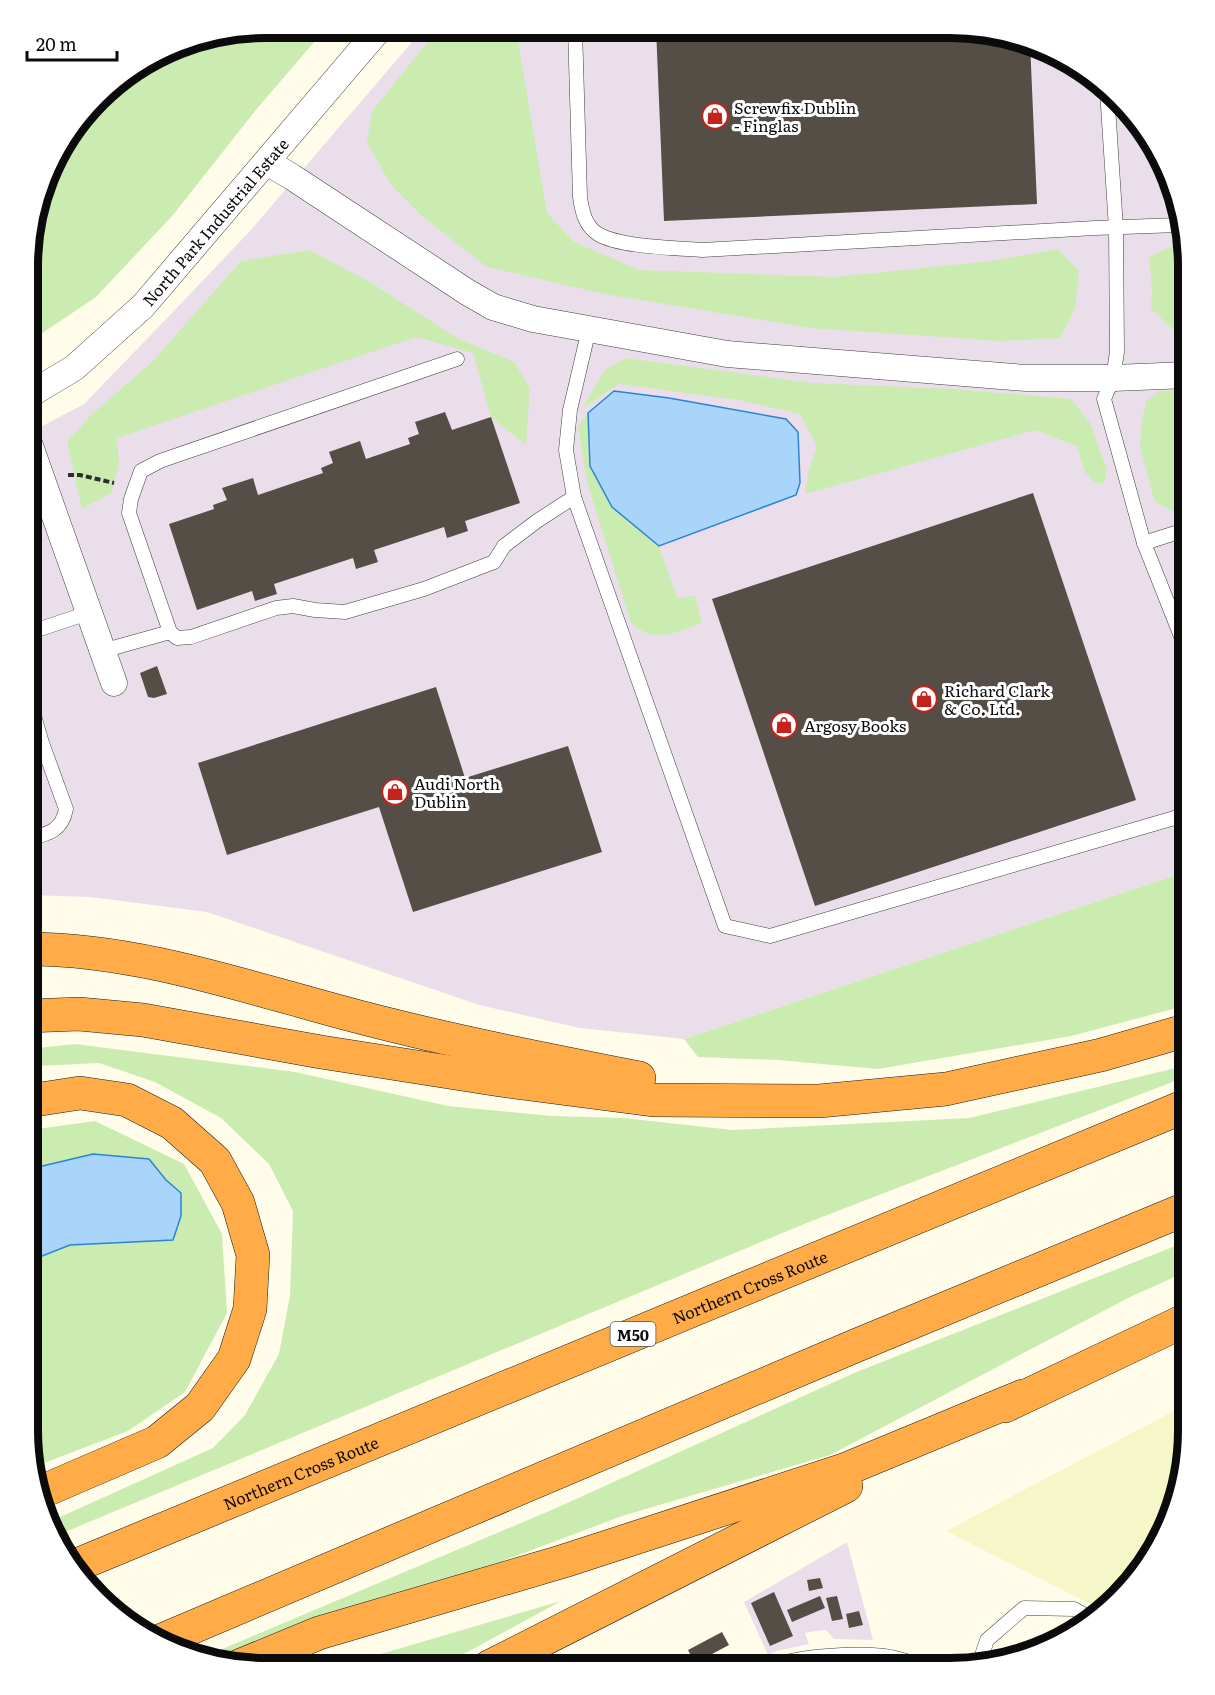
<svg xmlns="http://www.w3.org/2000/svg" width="1215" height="1695" font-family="Literata,serif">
  <rect width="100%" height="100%" fill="#fffdea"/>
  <g fill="#ebdeeb">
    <path d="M425 27 981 29 1040 45 1094 76 1164 160 1188 265V871L684 1039 580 1028 479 1005 207 912 90 897 28 895 29 433 84 404 169 316 250 231Z"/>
    <path d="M847 1542 873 1640 834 1639 826 1630 816 1631 805 1633 809 1644 777 1651 768 1655 744 1602Z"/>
  </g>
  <path fill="#f6f7c8" d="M1187 1404V1445L1175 1506 1148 1562 1104 1611 946 1531Z"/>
  <g fill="#caecb1">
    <path d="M266 27H327L255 111 173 215 96 297 29 342V234L59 147 109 86 189 40Z"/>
    <path d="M439 28H516L547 213 574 242 639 270 835 277 991 261 1058 249 1079 271 1075 308 1060 338 1000 341 810 328 604 294 487 267 422 216 391 185 367 142 372 111Z"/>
    <path d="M1182 241 1188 265V332L1175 331 1151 309 1152 291 1149 257Z"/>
    <path d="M309 250 370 282 457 338 514 362 530 388 526 445 491 417 473 353 416 337 117 438 119 464 111 493 82 509 67 442 91 415 152 362 241 261Z"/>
    <path d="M625 358 812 383 953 389 1071 399 1090 423 1107 470 1104 484 1094 482 1085 472 1077 446 1035 430 805 494 809 470 817 446 800 414 738 400 619 384 582 409 605 370Z"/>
    <path d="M1188 390V516L1184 517 1155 502 1140 447 1141 426 1146 401 1160 391Z"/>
    <path d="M588 413 590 466 612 506 659 546 677 598 695 596 702 623C675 632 655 645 631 623L587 482 578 426Z"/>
    <path d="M1188 871V1005L1071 1036 878 1069 778 1060 698 1057 684 1039Z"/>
    <path d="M75 1044 295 1072 448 1106 552 1116 623 1118 733 1130 969 1118 1188 1065V1076L809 1222 53 1537 49 1522 213 1448 245 1415 279 1354 290 1296 293 1211 269 1164 221 1118 155 1082 99 1063 38 1066 28 1069V1049Z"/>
    <path d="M95 1121 184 1164 222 1234 227 1313 185 1392 128 1431 36 1466 27 1430 28 1136 37 1129Z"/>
    <path d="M1188 1241V1271L1130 1297 830 1455 622 1516 434 1587 216 1661 203 1657 554 1509 854 1373Z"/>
    <path d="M561 1601 440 1667 340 1666Z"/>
  </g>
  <g fill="#aad5fa" stroke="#2c83d6" stroke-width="1.5">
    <path d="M614 391 669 398 786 419 798 432 800 483 796 495 659 546 612 507 590 466 588 413Z"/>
    <path d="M93 1154 149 1159 166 1180 181 1193V1216L173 1240 70 1245 27 1262V1172L34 1168Z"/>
  </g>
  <g fill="#554e47">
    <path d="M656 28 981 29 1030 42 1037 204 664 221Z"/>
    <path d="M445 412 452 430 491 417 520 503 465 521 468 531 447 538 444 527 374 550 378 562 356 569 353 558 274 584 277 594 255 601 252 591 197 610 169 524 214 509 213 505 227 500 222 488 253 478 258 495 323 473 321 468 333 463 329 452 360 441 366 459 410 444 408 438 419 434 415 422Z"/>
    <path d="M1033 493 1136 800 815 906 712 599Z"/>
    <path d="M157 666 167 694 154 698 148 697 140 673Z"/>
    <path d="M436 687 465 778 568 746 602 852 413 912 379 807 227 855 198 763Z"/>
    <path d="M820 1578 823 1588 809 1591 807 1580Z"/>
    <path d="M774 1592 793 1636 770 1646 751 1603Z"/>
    <path d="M820 1596 825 1608 792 1622 787 1610Z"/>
    <path d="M837 1596 843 1619 832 1621 826 1598Z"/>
    <path d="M859 1611 863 1625 849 1628 846 1614Z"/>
    <path d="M722 1632 729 1645 695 1663 688 1650Z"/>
  </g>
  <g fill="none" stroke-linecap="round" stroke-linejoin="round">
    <g stroke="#3e3e3e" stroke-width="15">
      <g id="lane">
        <path d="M575 28 580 197C582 211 585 226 598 234 619 247 676 248 702 250L1095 228 1179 225"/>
        <path d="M1107 91 1116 228 1117 352 1113 378 1104 399 1144 543 1188 654"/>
        <path d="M589 329 570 410 566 450 574 497 725 926 770 936 1188 814"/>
        <path d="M457 359 160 461 141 471 131 499 129 513 170 632 177 638 191 637 276 608 293 606 315 610 345 612 424 589 494 562 504 546 537 521 574 497"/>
        <path d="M1144 543 1188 529"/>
        <path d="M28 633 88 613"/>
        <path d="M102 651 170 632"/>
        <path d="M28 839C48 834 62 831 66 809L42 743 28 695"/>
        <path d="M980 1661 987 1640 1024 1608 1074 1609 1092 1619"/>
        <path d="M772 1667C797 1655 864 1652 891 1657 903 1660 916 1663 927 1668"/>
      </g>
    </g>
    <g stroke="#3e3e3e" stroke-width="27">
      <g id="street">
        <path d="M267 162 292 177 467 292 493 307 533 319 727 354 1026 378H1113L1188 375"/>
        <path id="s1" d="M29 395 74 368 143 306 381 27"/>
        <path d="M29 443 114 683"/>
      </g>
    </g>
    <g stroke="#1c1c1c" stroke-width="34">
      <g id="highway">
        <path d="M28 949C142 949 257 991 367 1019 456 1042 548 1060 639 1078"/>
        <path d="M28 1016 79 1014 143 1020 321 1052 500 1080 653 1100 819 1101 946 1089 1101 1055 1188 1030"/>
        <path d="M28 1101 80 1093 127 1100 172 1123 215 1161 238 1203 253 1255 250 1309 234 1359 200 1407 157 1442 41 1492"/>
        <path d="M1005 1406 1188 1319"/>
        <path id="s2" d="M77 1565 1188 1105"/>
        <path d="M160 1641 855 1346 1188 1208"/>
        <path d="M239 1666 319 1633 564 1561 844 1470 1023 1396"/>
        <path d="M489 1667 846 1486"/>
      </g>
    </g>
    <path stroke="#2d2d2d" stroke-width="4" stroke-dasharray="6 3" stroke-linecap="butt" d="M68 475H80L114 483"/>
    <use href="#lane" stroke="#fff" stroke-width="14"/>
    <use href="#street" stroke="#fff" stroke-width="26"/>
    <use href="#highway" stroke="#ffac48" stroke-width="33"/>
  </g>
  <defs>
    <g id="shop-ring" transform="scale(1.35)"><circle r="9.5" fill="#fff" stroke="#c4221b" stroke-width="1.5"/><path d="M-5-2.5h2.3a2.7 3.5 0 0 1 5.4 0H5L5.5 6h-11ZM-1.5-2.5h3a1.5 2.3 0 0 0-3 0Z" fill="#c4221b"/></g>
  </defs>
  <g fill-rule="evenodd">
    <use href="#shop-ring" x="715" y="116"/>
    <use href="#shop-ring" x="924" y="699"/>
    <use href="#shop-ring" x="784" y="725"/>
    <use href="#shop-ring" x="395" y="792"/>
  </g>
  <g text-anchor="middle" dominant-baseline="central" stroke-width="6" stroke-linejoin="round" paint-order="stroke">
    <rect fill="#fff" stroke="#545454" stroke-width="1.5" x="610.5" y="1322" width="45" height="24" rx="4.5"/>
    <g font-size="15" font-weight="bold" fill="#0b0b0b">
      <text x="633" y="1334">M50</text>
    </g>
    <g font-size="16" fill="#0b0b0b" stroke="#fff" text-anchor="start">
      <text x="734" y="107">Screwfix Dublin<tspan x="734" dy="18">- Finglas</tspan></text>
      <text x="944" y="690">Richard Clark<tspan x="944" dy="18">&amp; Co. Ltd.</tspan></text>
      <text x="804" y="725">Argosy Books</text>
      <text x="414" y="783">Audi North<tspan x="414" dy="18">Dublin</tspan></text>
    </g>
    <g font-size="16" fill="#0b0b0b" stroke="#fff">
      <text stroke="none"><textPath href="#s1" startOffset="256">North Park Industrial Estate</textPath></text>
      <text stroke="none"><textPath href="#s2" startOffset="728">Northern Cross Route</textPath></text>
      <text stroke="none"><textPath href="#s2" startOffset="242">Northern Cross Route</textPath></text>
    </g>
  </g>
  <path d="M0 0H1215V1695H0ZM266 38H950A228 228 0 0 1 1178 266V1430A228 228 0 0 1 950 1658H266A228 228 0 0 1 38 1430V266A228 228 0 0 1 266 38Z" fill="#fff" fill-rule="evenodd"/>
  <path fill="none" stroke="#0b0b0b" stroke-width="8" d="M266 38H950A228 228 0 0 1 1178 266V1430A228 228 0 0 1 950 1658H266A228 228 0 0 1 38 1430V266A228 228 0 0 1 266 38Z"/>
  <path d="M27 51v9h90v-9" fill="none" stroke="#0b0b0b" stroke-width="3"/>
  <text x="36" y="51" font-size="18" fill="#0b0b0b" stroke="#ffffff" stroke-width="4.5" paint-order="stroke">20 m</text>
</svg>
